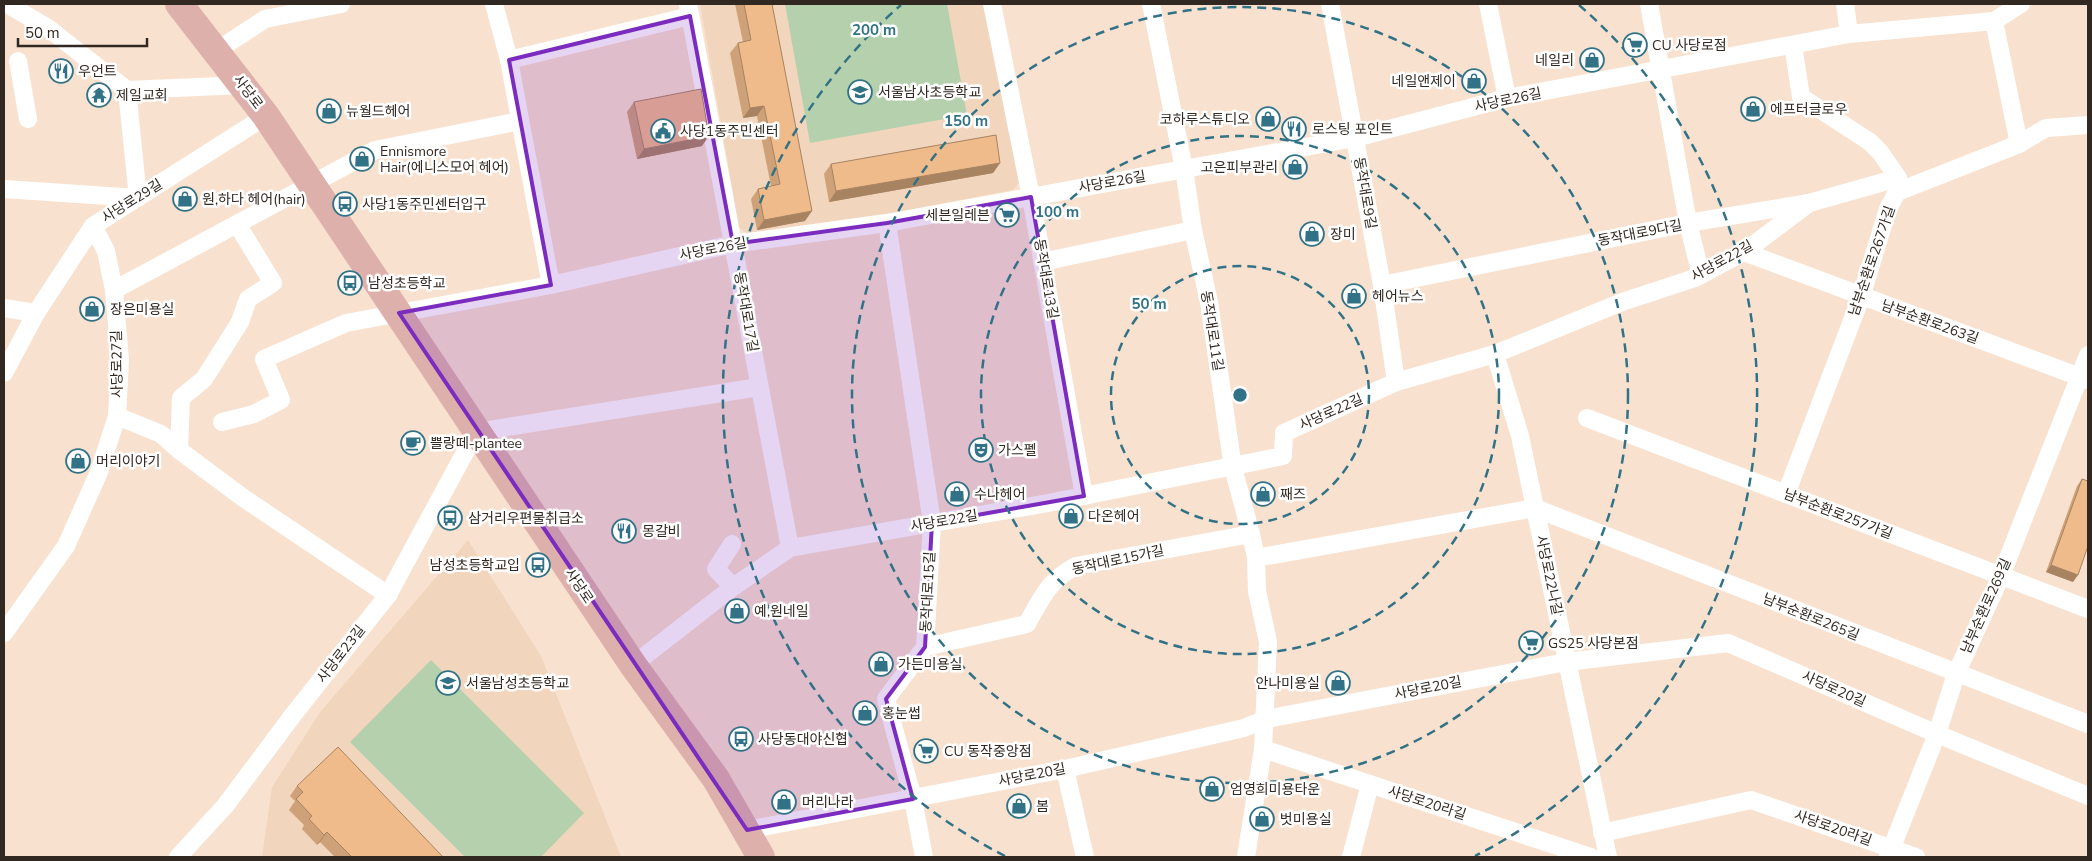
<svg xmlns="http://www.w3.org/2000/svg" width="2092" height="861" font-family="'Nunito Sans','Noto Sans KR',sans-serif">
  <rect width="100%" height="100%" fill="#f8e2cf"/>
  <g fill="#f1d5bd">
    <path d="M700 4H986L1021 180 1013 190 897 212 749 234 739 228Z"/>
    <path d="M468 540 541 656 621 857H262L272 787 321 711Z"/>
  </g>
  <g fill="#b5d0ac">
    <path d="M785 4H947L967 115 810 143Z"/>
    <path d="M431 660 584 813 541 857H465L350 742Z"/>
  </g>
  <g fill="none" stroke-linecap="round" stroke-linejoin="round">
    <g stroke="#fff" stroke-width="18">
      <path d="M494 4 509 60 551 285"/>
      <path d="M688 4 790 548"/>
      <path d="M992 4 1031 197 1084 496"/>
      <path d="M1151 4 1184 169 1193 230 1209 302 1233 468 1251 534 1256 558 1257 591 1268 642 1263 749 1246 857"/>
      <path d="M1330 4 1382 285 1396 382"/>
      <path d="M1488 4 1507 98"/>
      <path d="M1649 4 1688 223 1701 275"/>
      <path d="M1845 4 1849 34"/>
      <path d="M1994 21 2019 144"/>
      <path d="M216 51 265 19 341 4"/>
      <path d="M509 60 690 16"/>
      <path d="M18 61 28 119"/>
      <path d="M127 90 244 85"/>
      <path d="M4 189 138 198 127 90 48 28 7 4"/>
      <path d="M887 223 932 523 925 647 886 699 913 799 924 857"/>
      <path d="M1744 252 2088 380"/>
      <path d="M1042 262 1193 230"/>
      <path d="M1382 285 1688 223 1809 203 1898 178 1880 152 1870 142 1801 97 1793 45"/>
      <path d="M114 290 375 150 520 121"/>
      <path d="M4 308 36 313"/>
      <path d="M1495 354 1520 436 1608 857"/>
      <path d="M4 373 36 313 93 226 266 116"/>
      <path d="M117 416 161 434 179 450 242 497 388 595"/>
      <path d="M1587 418 2088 609"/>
      <path d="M222 422 254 414 281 400 264 359 346 323 551 285 733 244 887 223 1355 138 1507 98 1849 34 1994 21 2021 4"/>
      <path d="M179 450 181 398 204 379 240 322 248 299 273 283 237 224"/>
      <path d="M1786 494 1861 297 1888 209 1897 192 2019 144 2046 128 2088 125"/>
      <path d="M732 544 716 569 733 587"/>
      <path d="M1256 558 1535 508 2088 724"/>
      <path d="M4 633 66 546 99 472 117 416 120 360 114 290 106 251 93 226"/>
      <path d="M925 647 1027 624C1042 597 1049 580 1076 566L1251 534"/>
      <path d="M633 665 733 587 790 548 1048 503 1283 456 1284 433 1396 382 1495 354 1622 302 1695 278 1744 252 1809 203"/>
      <path d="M1263 749 1591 857"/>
      <path d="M1065 769 1085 857"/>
      <path d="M747 830 1065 769 1244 728 1266 719 1566 662 1728 643 1937 734 2088 796"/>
      <path d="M1602 833 1751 800 1916 857"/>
      <path d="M178 857 225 806 293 715 388 595 476 432 759 387"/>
      <path d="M1351 857 1370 784"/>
      <path d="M1888 857 1937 734 1956 674 2001 576 2088 355"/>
    </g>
    <path stroke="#ddb0ac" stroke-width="28" d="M179 4 266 116 633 665 716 779 761 857"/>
  </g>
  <g fill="#cea178">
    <path d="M735 4H772L805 221 757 230 751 199 758 189 771 186 757 116 743 118 730 53 738 43 743 42Z"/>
    <path d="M634 102 702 146 637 159 627 112Z"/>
    <path d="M1000 163 993 173 829 202 824 174 831 164Z"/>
    <path d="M2082 479 2073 582 2046 572 2077 486Z"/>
    <path d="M297 786 443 857H335L320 842 317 845 302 829 304 825 289 810 295 801 290 796Z"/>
  </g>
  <g fill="#a78361">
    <path d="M764 106 757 116 743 118 750 108Z"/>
    <path d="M709 136 702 146 637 159 644 149Z"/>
    <path d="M1000 163 993 173 829 202 836 191Z"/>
    <path d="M812 211 805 221 757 230 764 220Z"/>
    <path d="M2051 565 2078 575 2073 582 2046 572Z"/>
    <path d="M327 832 320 842 317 845 324 835Z"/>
  </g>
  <g fill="#efbb8b" stroke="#a78361">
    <path d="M744 4H772L812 211 764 220 758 189 780 184 764 106 750 108 738 43 751 40Z"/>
    <path d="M701 89 709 136 644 149 634 102Z"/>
    <path d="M996 135 1000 163 836 191 831 164Z"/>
    <path d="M2082 479 2088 481V546L2078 575 2051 565Z"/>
    <path d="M338 747 443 857H352L327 832 324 835 309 819 312 816 296 799 303 792 297 786Z"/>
  </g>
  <path fill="#7b2cbf" fill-opacity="0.2" stroke="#7b2cbf" stroke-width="4" stroke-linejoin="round" d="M690 16 733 244 887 223 1031 197 1084 496 932 523 925 647 886 699 913 799 747 830 399 313 551 285 509 60Z"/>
  <g fill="none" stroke="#327286" stroke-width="2.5" stroke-dasharray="9 6">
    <circle cx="1240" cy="395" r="129"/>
    <circle cx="1240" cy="395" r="259"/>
    <circle cx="1240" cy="395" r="388"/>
    <path d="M1005 856A517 517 0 0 1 901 5M1579 5A517 517 0 0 1 1475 856"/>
  </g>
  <defs>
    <g id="supermarket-ring" transform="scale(1.25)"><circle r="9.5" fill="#fff" stroke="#327286" stroke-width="1.5"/><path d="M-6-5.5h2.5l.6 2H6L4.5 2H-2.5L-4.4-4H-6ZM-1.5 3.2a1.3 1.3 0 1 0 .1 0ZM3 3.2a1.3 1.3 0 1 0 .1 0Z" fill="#327286"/></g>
    <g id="shop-ring" transform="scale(1.25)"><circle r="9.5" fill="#fff" stroke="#327286" stroke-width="1.5"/><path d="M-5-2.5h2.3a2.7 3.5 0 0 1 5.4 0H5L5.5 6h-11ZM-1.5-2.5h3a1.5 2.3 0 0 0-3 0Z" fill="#327286"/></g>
    <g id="restaurant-ring" transform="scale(1.25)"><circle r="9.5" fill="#fff" stroke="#327286" stroke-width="1.5"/><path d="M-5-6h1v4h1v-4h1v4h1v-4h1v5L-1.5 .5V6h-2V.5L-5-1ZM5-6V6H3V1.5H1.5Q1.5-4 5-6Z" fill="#327286"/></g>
    <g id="school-ring" transform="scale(1.25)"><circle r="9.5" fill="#fff" stroke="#327286" stroke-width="1.5"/><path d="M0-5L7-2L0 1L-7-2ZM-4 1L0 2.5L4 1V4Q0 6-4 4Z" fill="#327286"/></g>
    <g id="temple-ring" transform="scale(1.25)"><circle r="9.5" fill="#fff" stroke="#327286" stroke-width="1.5"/><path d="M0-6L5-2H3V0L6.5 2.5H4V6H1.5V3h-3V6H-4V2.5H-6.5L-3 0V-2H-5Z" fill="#327286"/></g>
    <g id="civic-ring" transform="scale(1.25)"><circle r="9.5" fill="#fff" stroke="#327286" stroke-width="1.5"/><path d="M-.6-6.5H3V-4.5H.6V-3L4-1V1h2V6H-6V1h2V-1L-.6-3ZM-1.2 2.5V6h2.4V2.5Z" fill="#327286"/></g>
    <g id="bus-ring" transform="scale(1.25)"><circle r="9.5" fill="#fff" stroke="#327286" stroke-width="1.5"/><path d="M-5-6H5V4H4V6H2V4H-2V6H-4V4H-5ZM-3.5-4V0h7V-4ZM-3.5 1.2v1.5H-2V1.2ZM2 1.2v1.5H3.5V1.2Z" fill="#327286"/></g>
    <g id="cafe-ring" transform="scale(1.25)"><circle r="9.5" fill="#fff" stroke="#327286" stroke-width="1.5"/><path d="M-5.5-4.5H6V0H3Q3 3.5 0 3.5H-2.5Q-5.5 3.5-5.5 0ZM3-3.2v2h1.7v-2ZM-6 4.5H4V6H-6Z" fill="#327286"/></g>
    <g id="theatre-ring" transform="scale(1.25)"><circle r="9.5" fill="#fff" stroke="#327286" stroke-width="1.5"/><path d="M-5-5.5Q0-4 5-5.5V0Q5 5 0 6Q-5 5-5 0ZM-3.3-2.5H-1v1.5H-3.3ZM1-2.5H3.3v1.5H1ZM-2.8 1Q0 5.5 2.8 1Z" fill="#327286"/></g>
  </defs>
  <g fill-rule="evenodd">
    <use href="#supermarket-ring" x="1635" y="45"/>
    <use href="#shop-ring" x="1592" y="60"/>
    <use href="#restaurant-ring" x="61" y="71"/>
    <use href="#shop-ring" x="1474" y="81"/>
    <use href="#school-ring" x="860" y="92"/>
    <use href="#temple-ring" x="99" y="95"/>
    <use href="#shop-ring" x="1753" y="109"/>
    <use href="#shop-ring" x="329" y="111"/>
    <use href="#shop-ring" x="1268" y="119"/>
    <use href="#restaurant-ring" x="1294" y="129"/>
    <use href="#civic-ring" x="663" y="131"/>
    <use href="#shop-ring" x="362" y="159"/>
    <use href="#shop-ring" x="1295" y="167"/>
    <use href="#shop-ring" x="185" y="199"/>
    <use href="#bus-ring" x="345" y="204"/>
    <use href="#supermarket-ring" x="1007" y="215"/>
    <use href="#shop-ring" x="1312" y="234"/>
    <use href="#bus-ring" x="350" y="283"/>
    <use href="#shop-ring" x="1354" y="296"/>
    <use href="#shop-ring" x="92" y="309"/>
    <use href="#cafe-ring" x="413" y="443"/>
    <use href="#theatre-ring" x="981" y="450"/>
    <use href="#shop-ring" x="78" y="461"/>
    <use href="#shop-ring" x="957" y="494"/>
    <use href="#shop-ring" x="1263" y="494"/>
    <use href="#shop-ring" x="1071" y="516"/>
    <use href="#bus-ring" x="450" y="518"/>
    <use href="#restaurant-ring" x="624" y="531"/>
    <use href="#bus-ring" x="538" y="565"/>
    <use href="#shop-ring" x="737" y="611"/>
    <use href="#supermarket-ring" x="1531" y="643"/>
    <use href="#shop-ring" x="881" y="664"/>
    <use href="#school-ring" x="448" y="683"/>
    <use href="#shop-ring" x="1338" y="683"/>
    <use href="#shop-ring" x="865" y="713"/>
    <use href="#bus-ring" x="741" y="739"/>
    <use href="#supermarket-ring" x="926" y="751"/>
    <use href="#shop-ring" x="1212" y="789"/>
    <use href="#shop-ring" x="784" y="802"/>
    <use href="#shop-ring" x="1019" y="806"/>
    <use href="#shop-ring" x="1262" y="819"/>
  </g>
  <g text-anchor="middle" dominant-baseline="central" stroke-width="5" stroke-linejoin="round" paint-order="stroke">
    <g font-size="14" fill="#312921" stroke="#fff" text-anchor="start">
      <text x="1652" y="45">CU 사당로점</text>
      <text x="1574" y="60" text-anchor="end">네일리</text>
      <text x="78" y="71">우언트</text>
      <text x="1456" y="81" text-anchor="end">네일앤제이</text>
      <text x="878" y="92">서울남사초등학교</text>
      <text x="116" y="95">제일교회</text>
      <text x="1770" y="109">에프터글로우</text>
      <text x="346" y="111">뉴월드헤어</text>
      <text x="1250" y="119" text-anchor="end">코하루스튜디오</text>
      <text x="1312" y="129">로스팅 포인트</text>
      <text x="680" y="131">사당1동주민센터</text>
      <text x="380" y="151">Ennismore<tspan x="380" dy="16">Hair(에니스모어 헤어)</tspan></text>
      <text x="1278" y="167" text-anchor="end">고은피부관리</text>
      <text x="202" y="199">원,하다 헤어(hair)</text>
      <text x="362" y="204">사당1동주민센터입구</text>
      <text x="990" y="215" text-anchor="end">세븐일레븐</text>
      <text x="1330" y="234">장미</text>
      <text x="368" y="283">남성초등학교</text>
      <text x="1372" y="296">헤어뉴스</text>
      <text x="110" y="309">장은미용실</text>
      <text x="430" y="443">쁠랑떼-plantee</text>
      <text x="998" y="450">가스펠</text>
      <text x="96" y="461">머리이야기</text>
      <text x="974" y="494">수나헤어</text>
      <text x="1280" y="494">째즈</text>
      <text x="1088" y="516">다온헤어</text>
      <text x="468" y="518">삼거리우편물취급소</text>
      <text x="642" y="531">몽갈비</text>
      <text x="520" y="565" text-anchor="end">남성초등학교입</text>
      <text x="754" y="611">예,원네일</text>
      <text x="1548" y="643">GS25 사당본점</text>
      <text x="898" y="664">가든미용실</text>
      <text x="466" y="683">서울남성초등학교</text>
      <text x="1320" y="683" text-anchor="end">안나미용실</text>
      <text x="882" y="713">홍눈썹</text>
      <text x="758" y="739">사당동대야신협</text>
      <text x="944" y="751">CU 동작중앙점</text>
      <text x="1230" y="789">엄영희미용타운</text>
      <text x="802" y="802">머리나라</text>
      <text x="1036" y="806">봄</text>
      <text x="1280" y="819">벗미용실</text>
    </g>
    <g font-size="14" fill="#312921" stroke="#fff">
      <text transform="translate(248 92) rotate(53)">사당로</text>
      <text transform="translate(1508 100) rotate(-12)">사당로26길</text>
      <text transform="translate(1112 182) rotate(-10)">사당로26길</text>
      <text transform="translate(1365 193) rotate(80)">동작대로9길</text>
      <text transform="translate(132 201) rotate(-32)">사당로29길</text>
      <text transform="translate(1640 233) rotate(-11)">동작대로9다길</text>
      <text transform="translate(713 249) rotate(-11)">사당로26길</text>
      <text transform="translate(1722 261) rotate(-29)">사당로22길</text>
      <text transform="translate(1872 261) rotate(-71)">남부순환로267가길</text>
      <text transform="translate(1046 279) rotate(80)">동작대로13길</text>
      <text transform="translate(746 312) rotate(80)">동작대로17길</text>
      <text transform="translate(1930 322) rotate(20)">남부순환로263길</text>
      <text transform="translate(1212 331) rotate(81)">동작대로11길</text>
      <text transform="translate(117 364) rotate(-91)">사당로27길</text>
      <text transform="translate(1331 412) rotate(-24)">사당로22길</text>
      <text transform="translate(1838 514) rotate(21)">남부순환로257가길</text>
      <text transform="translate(944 521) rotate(-10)">사당로22길</text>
      <text transform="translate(1118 560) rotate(-12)">동작대로15가길</text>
      <text transform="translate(1549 575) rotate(78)">사당로22나길</text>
      <text transform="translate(579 586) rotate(56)">사당로</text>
      <text transform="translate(928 592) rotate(-87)">동작대로15길</text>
      <text transform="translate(1986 606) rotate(-66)">남부순환로269길</text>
      <text transform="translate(1811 617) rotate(22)">남부순환로265길</text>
      <text transform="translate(341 654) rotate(-52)">사당로23길</text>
      <text transform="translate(1428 688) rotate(-11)">사당로20길</text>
      <text transform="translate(1834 689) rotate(24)">사당로20길</text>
      <text transform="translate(1032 775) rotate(-11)">사당로20길</text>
      <text transform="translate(1427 803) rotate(18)">사당로20라길</text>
      <text transform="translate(1833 828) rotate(19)">사당로20라길</text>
    </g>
  </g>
  <circle cx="1240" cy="395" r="8" fill="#327286" stroke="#fff" stroke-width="2.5"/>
  <g font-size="15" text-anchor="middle" font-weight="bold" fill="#327286" stroke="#fff" stroke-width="5" stroke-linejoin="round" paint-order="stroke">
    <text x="874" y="35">200 m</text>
    <text x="966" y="126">150 m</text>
    <text x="1057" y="217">100 m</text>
    <text x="1149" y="309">50 m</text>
  </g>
  <rect width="2092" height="861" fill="none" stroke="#312921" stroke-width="10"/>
  <path d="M18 38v8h129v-8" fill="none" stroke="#312921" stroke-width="2.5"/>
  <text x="25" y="38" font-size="15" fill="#312921" stroke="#ffffff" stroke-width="4" paint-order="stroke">50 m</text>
</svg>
